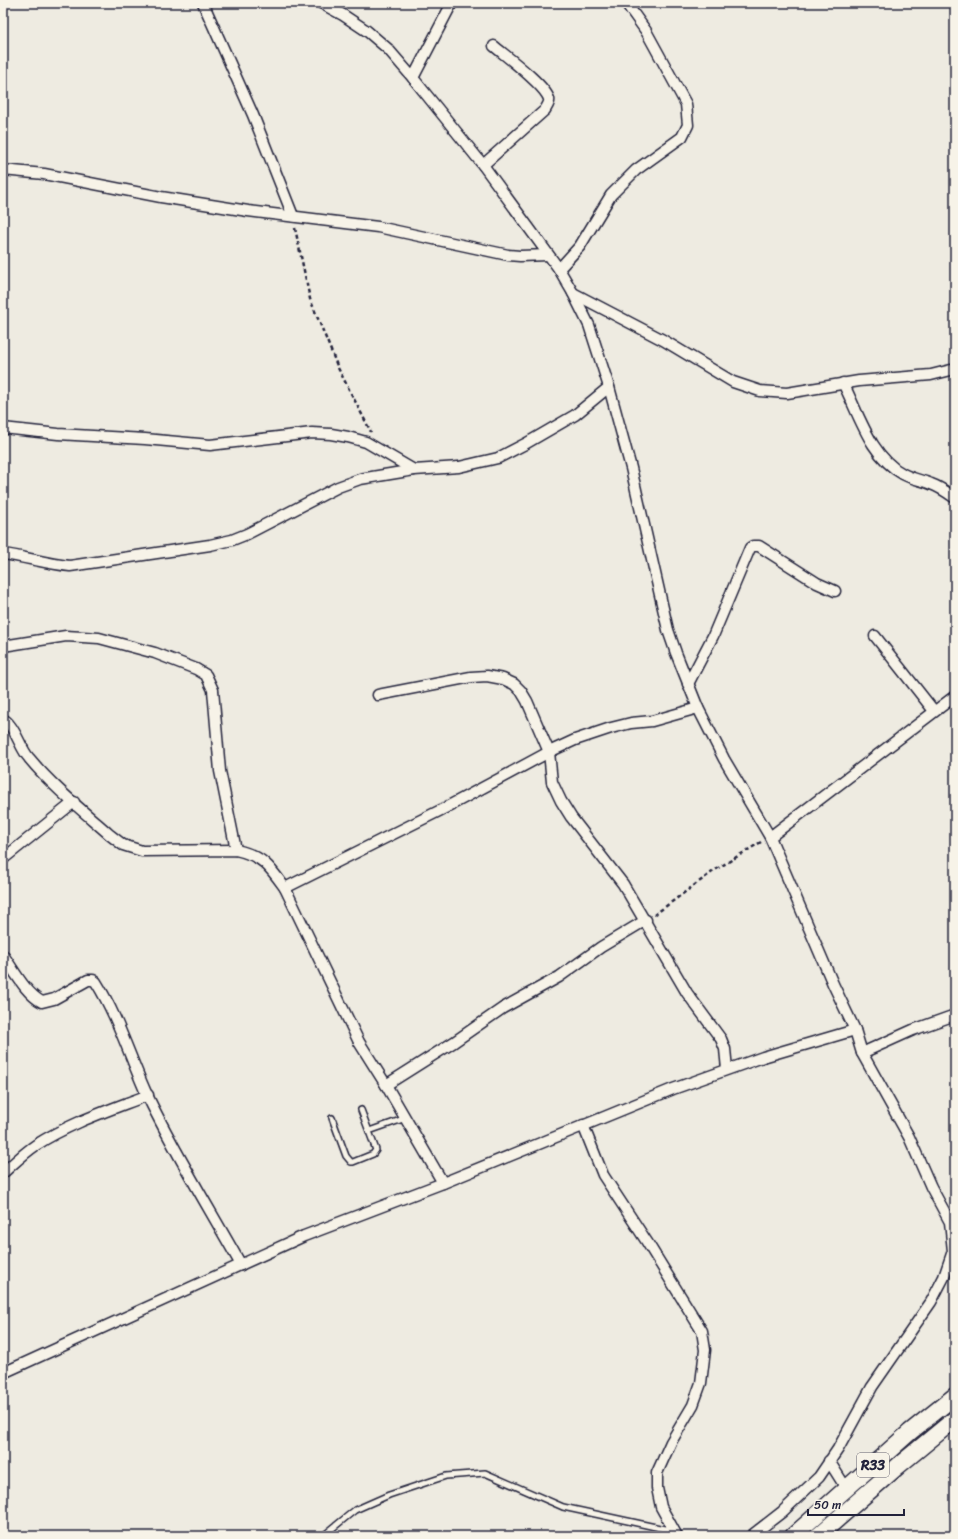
<svg xmlns="http://www.w3.org/2000/svg" width="958" height="1539" font-family="Sriracha,sans-serif">
  <rect width="100%" height="100%" fill="#eeebe1"/>
  <filter id="ink" filterUnits="userSpaceOnUse"><feTurbulence type="fractalNoise" baseFrequency=".025" numOctaves="2"/><feDisplacementMap in="SourceGraphic" scale="8" xChannelSelector="R" yChannelSelector="G"/><feConvolveMatrix kernelMatrix="1 2 1 2 8 2 1 2 1" color-interpolation-filters="sRGB"/></filter>
  <g filter="url(#ink)">
    <g fill="none" stroke-linecap="round" stroke-linejoin="round">
      <g stroke="#22223b" stroke-width="8">
        <g id="lane">
          <path d="M332 1118 346 1156 351 1162H353L373 1154 376 1150 361 1110"/>
          <path d="M369 1131 406 1118"/>
          <path d="M323 1536 355 1510 389 1495 446 1476 485 1473 563 1507 674 1531"/>
        </g>
      </g>
      <g stroke="#22223b" stroke-width="13">
        <g id="street">
          <path d="M203 3 253 115 293 216"/>
          <path d="M413 78 452 3"/>
          <path d="M483 165 545 110C547 106 550 103 549 99 545 85 507 57 494 46"/>
          <path d="M3 170 44 174 161 197 248 211 378 227 508 255 520 256 548 255"/>
          <path d="M559 269 580 246 611 195 636 170 682 137 688 125 686 104 646 31 626 3"/>
          <path d="M573 293 663 340 733 382 760 391 787 393 859 381 931 375 955 369"/>
          <path d="M843 383C859 414 870 456 903 474 912 479 922 480 931 484 940 487 948 493 955 498"/>
          <path d="M3 428 58 434 145 439 210 445 312 433 331 434 348 437 366 442 414 470"/>
          <path d="M3 554C26 557 47 564 70 566L210 545 232 540 247 534 338 487 360 479 414 470 459 467 498 458 525 444 575 415 609 387"/>
          <path d="M875 636 934 711"/>
          <path d="M3 646 66 636 99 638 155 653 196 669 206 675 213 690 220 771 236 850"/>
          <path d="M688 684 713 636 750 548 753 546H759L817 583 835 591"/>
          <path d="M378 695 471 677 487 676 503 679 514 684 521 691 527 701 549 752 552 782 561 801 571 817 623 884 687 993 721 1039 725 1049 727 1069"/>
          <path d="M3 721H6C16 729 20 748 29 758 52 786 83 811 110 835L123 845 142 851 236 850C263 856 270 867 285 888L359 1042 386 1085 443 1183"/>
          <path d="M770 837 955 696"/>
          <path d="M3 859 74 802"/>
          <path d="M285 888 445 808 549 752 575 740 611 728 631 723 652 721 698 708"/>
          <path d="M3 955C14 970 25 993 42 1002L54 999 88 980H93L96 982C118 1017 130 1058 147 1095 175 1153 209 1208 241 1265"/>
          <path d="M862 1053 913 1030 955 1015"/>
          <path d="M386 1085 454 1042 503 1008 559 977 601 947 646 920"/>
          <path d="M583 1125 603 1175 647 1242 702 1331 705 1350 701 1383 693 1405 671 1442 657 1473V1488L661 1507 677 1536"/>
          <path d="M3 1173C14 1163 24 1153 36 1145 70 1123 110 1110 148 1095"/>
          <path d="M3 1373 304 1236 443 1183 673 1089 763 1057 855 1030 833 984 770 837 724 759 698 708 676 653 668 630 631 468 609 387 589 325 573 293 559 269 483 165 413 78 388 49 367 31 343 15 321 3"/>
          <path d="M829 1461 846 1488"/>
          <path d="M751 1536 782 1512 819 1477 838 1449 872 1387 931 1302 944 1277 953 1251 950 1222 931 1187 909 1137 862 1053 855 1030"/>
        </g>
      </g>
      <g stroke="#22223b" stroke-width="19">
        <g id="primary">
          <path d="M793 1536 910 1432 955 1396"/>
          <path d="M818 1536 898 1466 955 1419"/>
        </g>
      </g>
      <g stroke="#22223b" stroke-width="2.5" stroke-dasharray="4 3" stroke-linecap="butt">
        <path d="M295 228 310 299 338 368 371 432"/>
        <path d="M654 915 715 870 761 842"/>
      </g>
      <use href="#lane" stroke="#f7f3e8" stroke-width="5"/>
      <use href="#street" stroke="#f7f3e8" stroke-width="10"/>
      <use href="#primary" stroke="#f7f3e8" stroke-width="16"/>
    </g>
  </g>
  <g text-anchor="middle" dominant-baseline="central" stroke-width="4" stroke-linejoin="round" paint-order="stroke">
    <rect fill="#f7f3e8" stroke="#62616f" stroke-width="1" x="857" y="1453" width="32" height="24" rx="3"/>
    <g font-size="14" font-weight="bold" fill="#22223b">
      <text x="873" y="1465">R33</text>
    </g>
  </g>
  <rect width="958" height="1539" fill="none" stroke="#f7f3e8" stroke-width="16"/>
  <rect x="8" y="8" width="942" height="1523" fill="none" stroke="#22223b" stroke-width="1.5" filter="url(#ink)"/>
  <path d="M808 1509v6h96v-6" fill="none" stroke="#22223b" stroke-width="2"/>
  <text x="814" y="1509" font-size="12" fill="#22223b" stroke="#f7f3e8" stroke-width="3" paint-order="stroke">50 m</text>
</svg>
